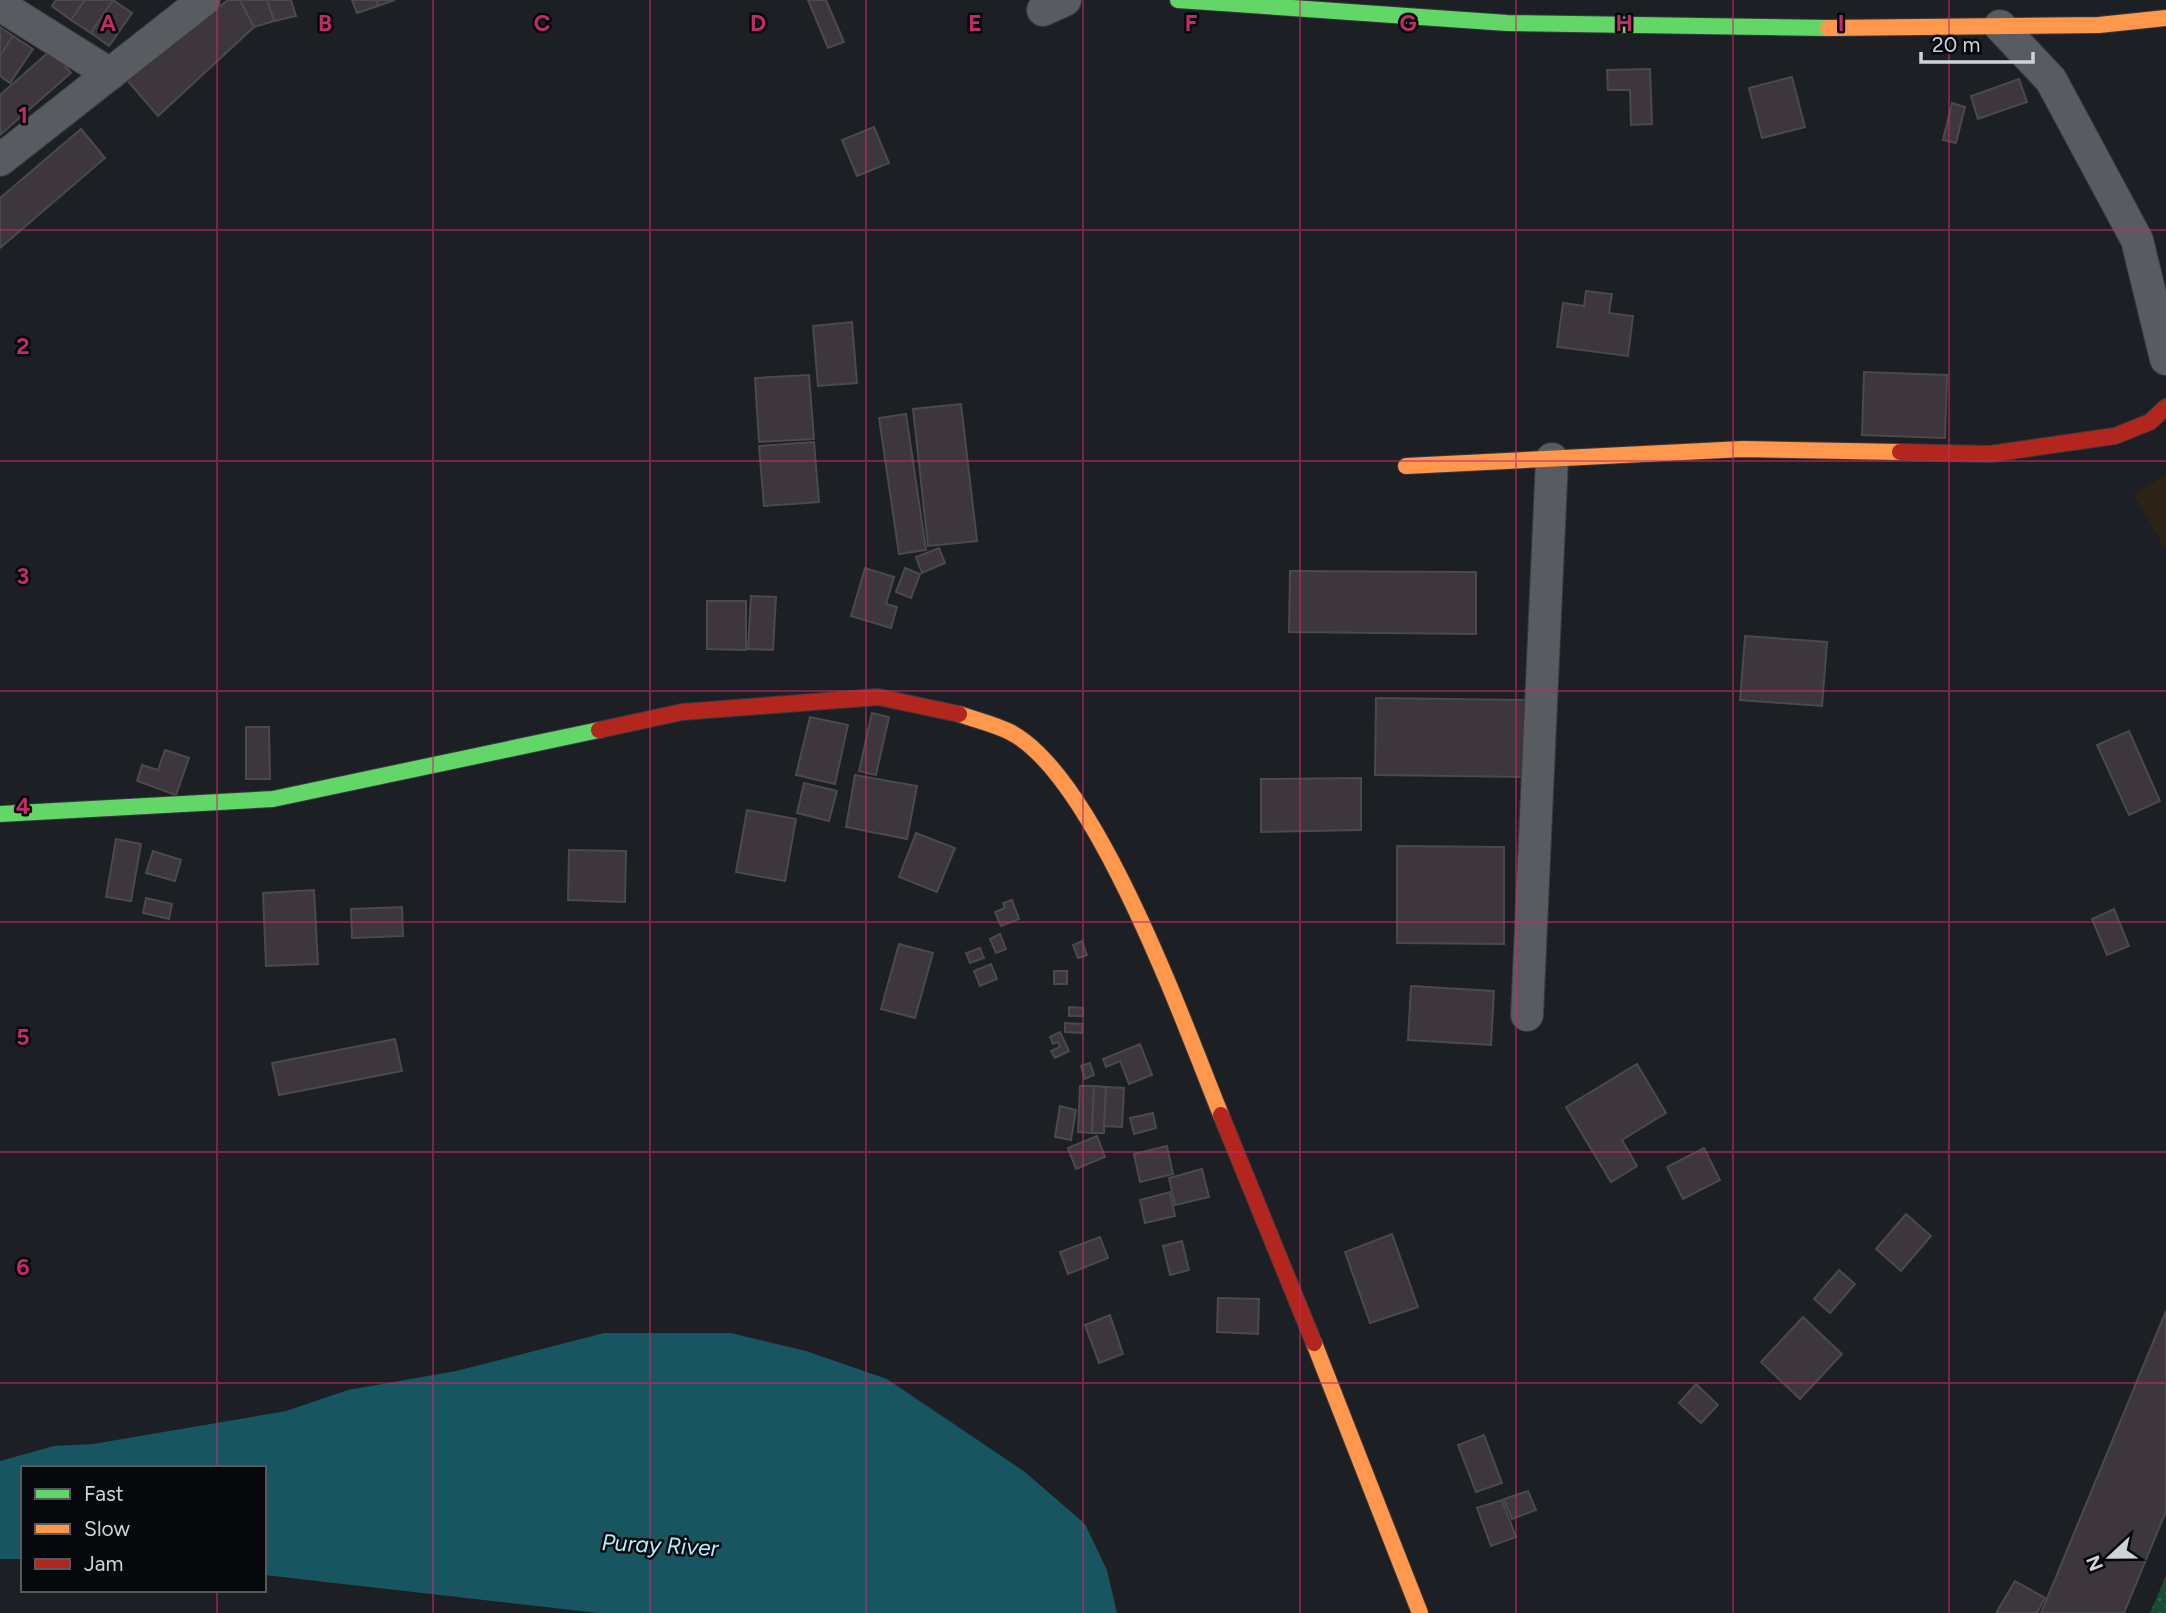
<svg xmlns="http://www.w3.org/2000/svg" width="2166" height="1613" font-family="Figtree,sans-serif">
  <defs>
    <pattern id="park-dots" width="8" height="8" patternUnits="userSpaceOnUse" patternTransform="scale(1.75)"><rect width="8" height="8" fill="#174b36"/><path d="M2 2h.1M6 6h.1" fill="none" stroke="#386452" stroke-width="1.8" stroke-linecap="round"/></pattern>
  </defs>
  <rect width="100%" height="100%" fill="#1c1f24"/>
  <path fill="#2a2316" d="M2166 475V550L2133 494Z"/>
  <path fill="url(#park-dots)" d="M2166 1576V1613H2150Z"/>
  <path fill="#175661" d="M604 1333H731L806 1351 887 1379 1025 1472 1085 1524 1107 1570 1117 1613H598L264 1575V1468H23V1559H0V1461L54 1446 93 1444 286 1411 348 1390 456 1371Z"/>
  <g fill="#3e363d" stroke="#4a494c" stroke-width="2">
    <path d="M56 0H85L71 20 52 6Z"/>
    <path d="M85 0H113L91 33 71 20Z"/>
    <path d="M113 0 132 13 109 46 91 33Z"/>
    <path d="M228 0H240L254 27 158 116 126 79Z"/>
    <path d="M240 0H267L274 21 254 27Z"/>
    <path d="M267 0H291L296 16 274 21Z"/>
    <path d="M352 0H376L378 6 357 13Z"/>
    <path d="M376 0H395L378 6Z"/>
    <path d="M808 0H826L844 42 828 48Z"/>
    <path d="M0 27 13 36 0 56Z"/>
    <path d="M13 36 33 49 10 83 0 76V56Z"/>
    <path d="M51 50 71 73 0 135V95Z"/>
    <path d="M1650 69 1652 124 1631 125 1630 90H1608L1607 70Z"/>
    <path d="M1792 77 1805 127 1762 138 1749 88Z"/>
    <path d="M2019 79 2027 102 1978 119 1971 96Z"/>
    <path d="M1952 103 1965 107 1956 143 1943 140Z"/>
    <path d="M874 127 889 163 857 176 842 140Z"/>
    <path d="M81 129 105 158 0 248V198Z"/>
    <path d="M1586 291 1612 294 1609 313 1633 316 1628 356 1557 347 1563 303 1584 306Z"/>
    <path d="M852 322 857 383 818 386 813 326Z"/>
    <path d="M1864 372 1947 375 1945 438 1862 435Z"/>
    <path d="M809 375 814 439 759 442 755 378Z"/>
    <path d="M961 404 977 541 928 546 913 409Z"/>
    <path d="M906 414 926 550 899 554 879 418Z"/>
    <path d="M814 442 819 502 764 506 759 446Z"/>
    <path d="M939 548 945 563 922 573 916 557Z"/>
    <path d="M865 568 894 577 886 604 897 607 891 628 851 616Z"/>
    <path d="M905 568 920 574 911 598 896 592Z"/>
    <path d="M1290 571 1476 572V634L1289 632Z"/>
    <path d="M751 596 776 597 773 650 748 649Z"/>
    <path d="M707 601H746V650L707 649Z"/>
    <path d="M1745 636 1827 642 1822 706 1740 700Z"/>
    <path d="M1376 698 1529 700 1528 777 1375 775Z"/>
    <path d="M872 713 889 717 876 775 859 771Z"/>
    <path d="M810 717 848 725 835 784 796 775Z"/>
    <path d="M246 727H269L270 779H246Z"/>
    <path d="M2129 731 2160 801 2129 815 2097 745Z"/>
    <path d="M165 750 189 758 176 795 137 781 142 765 158 770Z"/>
    <path d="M855 775 917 786 907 839 846 827Z"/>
    <path d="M1361 778V830L1261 832V779Z"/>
    <path d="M804 783 837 791 829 821 797 813Z"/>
    <path d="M747 810 796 819 785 881 736 872Z"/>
    <path d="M916 833 955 848 937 892 899 877Z"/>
    <path d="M116 839 141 844 131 901 106 897Z"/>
    <path d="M1397 846 1504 847V944L1397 943Z"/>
    <path d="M569 850 626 851 625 902 568 900Z"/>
    <path d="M153 851 181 860 175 881 146 873Z"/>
    <path d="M314 890 318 964 266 966 263 893Z"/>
    <path d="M146 898 172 904 169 919 143 913Z"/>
    <path d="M1012 900 1019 919 1001 926 995 912 1005 908 1003 903Z"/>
    <path d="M402 907 403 936 352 938 351 909Z"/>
    <path d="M2114 909 2129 946 2107 955 2092 919Z"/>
    <path d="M1000 934 1006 949 996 953 990 939Z"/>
    <path d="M1082 941 1087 955 1078 958 1073 945Z"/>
    <path d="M899 944 933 953 915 1018 881 1009Z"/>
    <path d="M980 948 984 958 970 963 966 953Z"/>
    <path d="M991 964 997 979 980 986 974 971Z"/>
    <rect x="1054" y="971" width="13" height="13"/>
    <path d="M1411 986 1494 991 1491 1045 1408 1040Z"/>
    <path d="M1069 1007 1083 1008V1016H1069Z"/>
    <path d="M1065 1023 1083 1024 1082 1033 1065 1032Z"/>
    <path d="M1060 1032 1069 1051 1055 1058 1051 1051 1060 1047 1058 1042 1053 1044 1050 1037Z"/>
    <path d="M395 1039 402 1071 279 1095 272 1063Z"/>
    <path d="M1140 1044 1152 1075 1129 1084 1120 1061 1106 1067 1103 1059Z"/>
    <path d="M1090 1063 1094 1075 1085 1079 1081 1066Z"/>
    <path d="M1637 1064 1666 1113 1622 1140 1637 1166 1611 1182 1566 1107Z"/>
    <path d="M1080 1086H1094L1092 1133 1078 1132Z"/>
    <path d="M1094 1086 1106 1087 1104 1133H1092Z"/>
    <path d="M1106 1087 1124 1088 1122 1127 1104 1126Z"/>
    <path d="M1060 1106 1076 1110 1071 1140 1055 1137Z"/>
    <path d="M1153 1113 1156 1128 1134 1134 1130 1118Z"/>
    <path d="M1097 1136 1105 1157 1076 1169 1068 1148Z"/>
    <path d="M1167 1146 1173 1174 1140 1182 1134 1154Z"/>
    <path d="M1704 1148 1720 1180 1683 1199 1667 1167Z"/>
    <path d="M1202 1169 1209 1197 1175 1205 1169 1178Z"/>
    <path d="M1170 1192 1175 1216 1145 1223 1140 1200Z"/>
    <path d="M1906 1214 1931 1236 1901 1271 1876 1249Z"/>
    <path d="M1392 1234 1418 1307 1370 1323 1345 1252Z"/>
    <path d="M1100 1237 1108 1258 1068 1274 1060 1252Z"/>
    <path d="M1182 1241 1189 1270 1170 1275 1163 1246Z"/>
    <path d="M1839 1270 1855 1284 1830 1313 1814 1299Z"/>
    <path d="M1218 1298 1259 1299 1258 1334 1217 1332Z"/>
    <path d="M2166 1311V1511L2124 1613H2041Z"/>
    <path d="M1110 1315 1123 1354 1099 1363 1085 1325Z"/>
    <path d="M1803 1317 1842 1354 1800 1399 1761 1362Z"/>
    <path d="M1696 1384 1718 1405 1701 1423 1679 1403Z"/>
    <path d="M1484 1435 1502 1483 1476 1492 1458 1445Z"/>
    <path d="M1528 1491 1536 1510 1512 1519 1504 1499Z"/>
    <path d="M1502 1500 1516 1537 1491 1546 1477 1508Z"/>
    <path d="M2015 1581 2045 1598 2037 1613H1996Z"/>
  </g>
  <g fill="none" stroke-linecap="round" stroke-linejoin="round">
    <g stroke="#37393e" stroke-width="34">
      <g id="street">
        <path d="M0 5 110 74"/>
        <path d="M1043 10 1065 0"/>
        <path d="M2000 26 2051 80 2137 240 2166 359"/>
        <path d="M0 160 204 0"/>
        <path d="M1527 1015 1552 459"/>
      </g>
    </g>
    <g stroke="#37393e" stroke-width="18">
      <g id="fast">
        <path d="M1178 0 1507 23 1828 28"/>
        <path d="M0 814 273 799 599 730"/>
      </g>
    </g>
    <g stroke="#37393e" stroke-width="18">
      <g id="slow">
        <path d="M1828 28 2099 25 2166 18"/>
        <path d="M1406 466 1743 449 1900 452"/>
        <path d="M959 714C976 720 994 724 1010 732 1096 776 1184 1024 1221 1115"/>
        <path d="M1314 1343 1420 1613"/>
      </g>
    </g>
    <g stroke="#37393e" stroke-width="18">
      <g id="jam">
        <path d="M1900 452 1990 454 2115 436 2150 422 2166 407"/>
        <path d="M599 730 682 712 878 697 959 714"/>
        <path d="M1221 1115 1314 1343"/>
      </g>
    </g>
    <use href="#street" stroke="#585b60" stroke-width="32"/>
    <use href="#fast" stroke="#63d668" stroke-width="16"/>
    <use href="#slow" stroke="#ff974d" stroke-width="16"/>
    <use href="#jam" stroke="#b3261e" stroke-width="16"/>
  </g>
  <path fill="none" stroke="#c32b68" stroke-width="2" stroke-opacity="0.55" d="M217 0V1468M433 0V1613M650 0V1613M866 0V1613M1083 0V1613M1300 0V1613M1516 0V1613M1733 0V1613M1949 0V1613M0 230H2166M0 461H2166M0 691H2166M0 922H2166M0 1152H2166M0 1383H2166M217 1590V1613"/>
  <g text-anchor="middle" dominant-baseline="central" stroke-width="5" stroke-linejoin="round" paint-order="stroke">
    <g font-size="23" font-style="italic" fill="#aef1fe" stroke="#06080c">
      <text transform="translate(660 1545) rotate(3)">Puray River</text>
    </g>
  </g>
  <g font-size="23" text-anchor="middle" font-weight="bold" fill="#c32b68" stroke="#06080c" stroke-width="5" stroke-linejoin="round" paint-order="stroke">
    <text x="108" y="31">A</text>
    <text x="325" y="31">B</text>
    <text x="542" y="31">C</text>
    <text x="758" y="31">D</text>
    <text x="975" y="31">E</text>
    <text x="1191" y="31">F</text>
    <text x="1408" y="31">G</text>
    <text x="1624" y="31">H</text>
    <text x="1841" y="31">I</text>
    <text x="23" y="123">1</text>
    <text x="23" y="354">2</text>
    <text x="23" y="584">3</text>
    <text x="23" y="814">4</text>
    <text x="23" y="1045">5</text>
    <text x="23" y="1275">6</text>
  </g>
  <rect x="21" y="1466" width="245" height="126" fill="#06080c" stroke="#56595e" stroke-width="2"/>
  <rect x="35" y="1489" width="35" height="10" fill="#63d668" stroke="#56595e" stroke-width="2"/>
  <text x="84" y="1501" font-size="21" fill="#ced2d9">Fast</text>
  <rect x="35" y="1524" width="35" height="10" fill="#ff974d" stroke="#56595e" stroke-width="2"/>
  <text x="84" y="1536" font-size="21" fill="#ced2d9">Slow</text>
  <rect x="35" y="1559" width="35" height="10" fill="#b3261e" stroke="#56595e" stroke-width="2"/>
  <text x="84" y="1571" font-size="21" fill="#ced2d9">Jam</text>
  <g transform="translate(2110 1557) rotate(248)" stroke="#06080c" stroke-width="5" paint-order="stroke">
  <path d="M0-5L12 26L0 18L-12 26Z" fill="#ced2d9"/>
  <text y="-10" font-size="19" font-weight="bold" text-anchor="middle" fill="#ced2d9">N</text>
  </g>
  <path d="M1921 52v10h112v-10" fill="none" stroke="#ced2d9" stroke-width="3.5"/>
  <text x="1932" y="52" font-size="21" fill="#ced2d9" stroke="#06080c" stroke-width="5" paint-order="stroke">20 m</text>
</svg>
